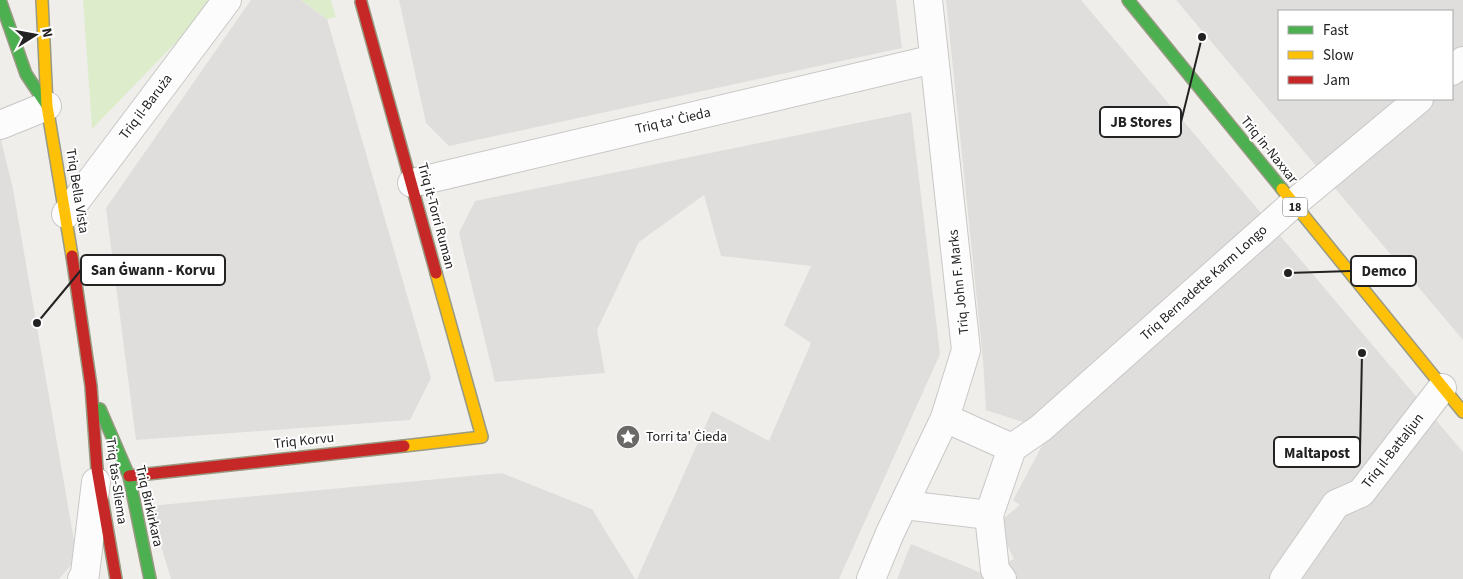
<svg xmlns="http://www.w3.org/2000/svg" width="1463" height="579" font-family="'Source Sans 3',sans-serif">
  <rect width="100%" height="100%" fill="#f0eeeb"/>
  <g fill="#dfdedc" fill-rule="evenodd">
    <path d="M251 0H301L327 19 431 378 410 420 136 440 106 208Z"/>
    <path d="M399 0H896L902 48 449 146 426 123Z"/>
    <path d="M946 0H1081L1463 452V579H897L911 544 984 574 1014 559 997 524 1020 505 1013 500 1044 442 1041 428 986 410 983 359Z"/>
    <path d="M1176 0H1463V340ZM1279 11H1452V99H1279Z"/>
    <path d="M911 112 940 354 839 579H637L712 411 769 441 811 343 784 325 811 266 721 256 704 195 639 242 597 330 605 373 495 382 459 233 475 201Z"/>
    <path d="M0 136 13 189 77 558 59 579H0Z"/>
    <path d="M502 473 592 509 635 579H171L149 506Z"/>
  </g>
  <g fill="#ddeccb">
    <path d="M83 0H215V2L92 129Z"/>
    <path d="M301 0H331L336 17 327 19Z"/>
  </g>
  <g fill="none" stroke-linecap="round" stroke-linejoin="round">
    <g stroke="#c9c8c7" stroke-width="30">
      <g id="street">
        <path d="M928 0 966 350 945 418 1012 448 989 515 995 570 1002 579"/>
        <path d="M1452 71 1463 61"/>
        <path d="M0 125 47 106"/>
        <path d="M412 183 934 59"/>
        <path d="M66 214 227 0"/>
        <path d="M1012 448 1041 428 1293 204 1419 99"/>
        <path d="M904 505 989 515"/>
        <path d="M82 579 85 574 96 482"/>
        <path d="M871 579 890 533 945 418"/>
        <path d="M1284 579 1336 504 1361 493 1442 388"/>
      </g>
    </g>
    <g stroke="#999a82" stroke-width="14">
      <g id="fast">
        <path d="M0 0 26 74 46 104"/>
        <path d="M1128 0 1282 189"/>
        <path d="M100 409 129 476 150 579"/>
      </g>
    </g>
    <g stroke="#999a82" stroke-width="14">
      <g id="slow">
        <path d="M42 0 47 106 72 256"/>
        <path d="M1282 189 1463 412"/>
        <path d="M404 446 482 437 436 273"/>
      </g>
    </g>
    <g stroke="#999a82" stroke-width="14">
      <g id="jam">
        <path d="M361 2 436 273"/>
        <path d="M72 256 91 386 97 469 116 579"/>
        <path d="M129 476 404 446"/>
      </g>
    </g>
    <use href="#street" stroke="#fdfcfc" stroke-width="28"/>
    <use href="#fast" stroke="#4caf50" stroke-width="11"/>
    <use href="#slow" stroke="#ffc107" stroke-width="11"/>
    <use href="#jam" stroke="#c62828" stroke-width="11"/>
  </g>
  <defs>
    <g id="sight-disc" transform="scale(1.25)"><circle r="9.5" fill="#6a6968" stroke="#fff"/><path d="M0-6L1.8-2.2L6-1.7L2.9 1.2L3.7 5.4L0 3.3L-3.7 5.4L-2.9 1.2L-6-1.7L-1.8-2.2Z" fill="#fff"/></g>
  </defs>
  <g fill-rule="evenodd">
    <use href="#sight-disc" x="628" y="437"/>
  </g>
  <g text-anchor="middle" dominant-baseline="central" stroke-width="4" stroke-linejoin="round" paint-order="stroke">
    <rect fill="#fff" stroke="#646464" stroke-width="1" x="1282.5" y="197.5" width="25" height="19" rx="4"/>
    <g font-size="12" font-weight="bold" fill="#222">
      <text x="1295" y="207">18</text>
    </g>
    <g font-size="14" fill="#222" stroke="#fff">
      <text transform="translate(146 107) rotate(-53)">Triq il-Baruża</text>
      <text transform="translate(673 121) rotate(-13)">Triq ta' Ċieda</text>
      <text transform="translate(1269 150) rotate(51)">Triq in-Naxxar</text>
      <text transform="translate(77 191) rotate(81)">Triq Bella Vista</text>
      <text transform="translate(436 216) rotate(75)">Triq it-Torri Ruman</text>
      <text transform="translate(959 282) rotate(-96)">Triq John F. Marks</text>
      <text transform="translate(1204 283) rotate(-42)">Triq Bernadette Karm Longo</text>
      <text transform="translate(304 441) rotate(-6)">Triq Korvu</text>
      <text transform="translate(1393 451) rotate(-52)">Triq il-Battaljun</text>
      <text transform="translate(116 481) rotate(82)">Triq tas-Sliema</text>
      <text transform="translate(149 506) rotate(77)">Triq Birkirkara</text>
    </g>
    <g font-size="14" fill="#222" stroke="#fff" text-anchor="start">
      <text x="646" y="437">Torri ta' Ċieda</text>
    </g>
  </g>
  <path fill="none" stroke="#222" stroke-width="2" d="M1202 37L1181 122M37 323L81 270M1288 273L1351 271M1362 353L1360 452"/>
  <g fill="#222" stroke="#fff" stroke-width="2">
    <circle cx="1202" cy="37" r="5"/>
    <circle cx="37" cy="323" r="5"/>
    <circle cx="1288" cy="273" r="5"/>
    <circle cx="1362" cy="353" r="5"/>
  </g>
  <g fill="#fff" stroke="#222" stroke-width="2">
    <rect x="1100" y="107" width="81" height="30" rx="5"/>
    <rect x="81" y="255" width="144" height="30" rx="5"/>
    <rect x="1351" y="256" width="65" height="30" rx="5"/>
    <rect x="1274" y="437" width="86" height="30" rx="5"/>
  </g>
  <g font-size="15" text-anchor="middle" font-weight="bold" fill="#222">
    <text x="1141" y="127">JB Stores</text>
    <text x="153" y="275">San Ġwann - Korvu</text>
    <text x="1384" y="276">Demco</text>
    <text x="1317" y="458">Maltapost</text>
  </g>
  <rect x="1278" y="10" width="175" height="90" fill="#ffffff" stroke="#a7a7a7"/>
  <rect x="1288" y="26" width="25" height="8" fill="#4caf50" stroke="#a7a7a7"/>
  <text x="1323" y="35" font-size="15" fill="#222222">Fast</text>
  <rect x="1288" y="51" width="25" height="8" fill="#ffc107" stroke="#a7a7a7"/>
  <text x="1323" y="60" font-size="15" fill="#222222">Slow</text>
  <rect x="1288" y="76" width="25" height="8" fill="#c62828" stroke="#a7a7a7"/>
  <text x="1323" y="85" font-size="15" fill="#222222">Jam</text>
  <g transform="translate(35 35) rotate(79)" stroke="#ffffff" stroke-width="4" paint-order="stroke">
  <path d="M0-4L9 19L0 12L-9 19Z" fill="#222222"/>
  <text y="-8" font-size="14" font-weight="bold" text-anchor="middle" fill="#222222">N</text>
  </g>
</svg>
